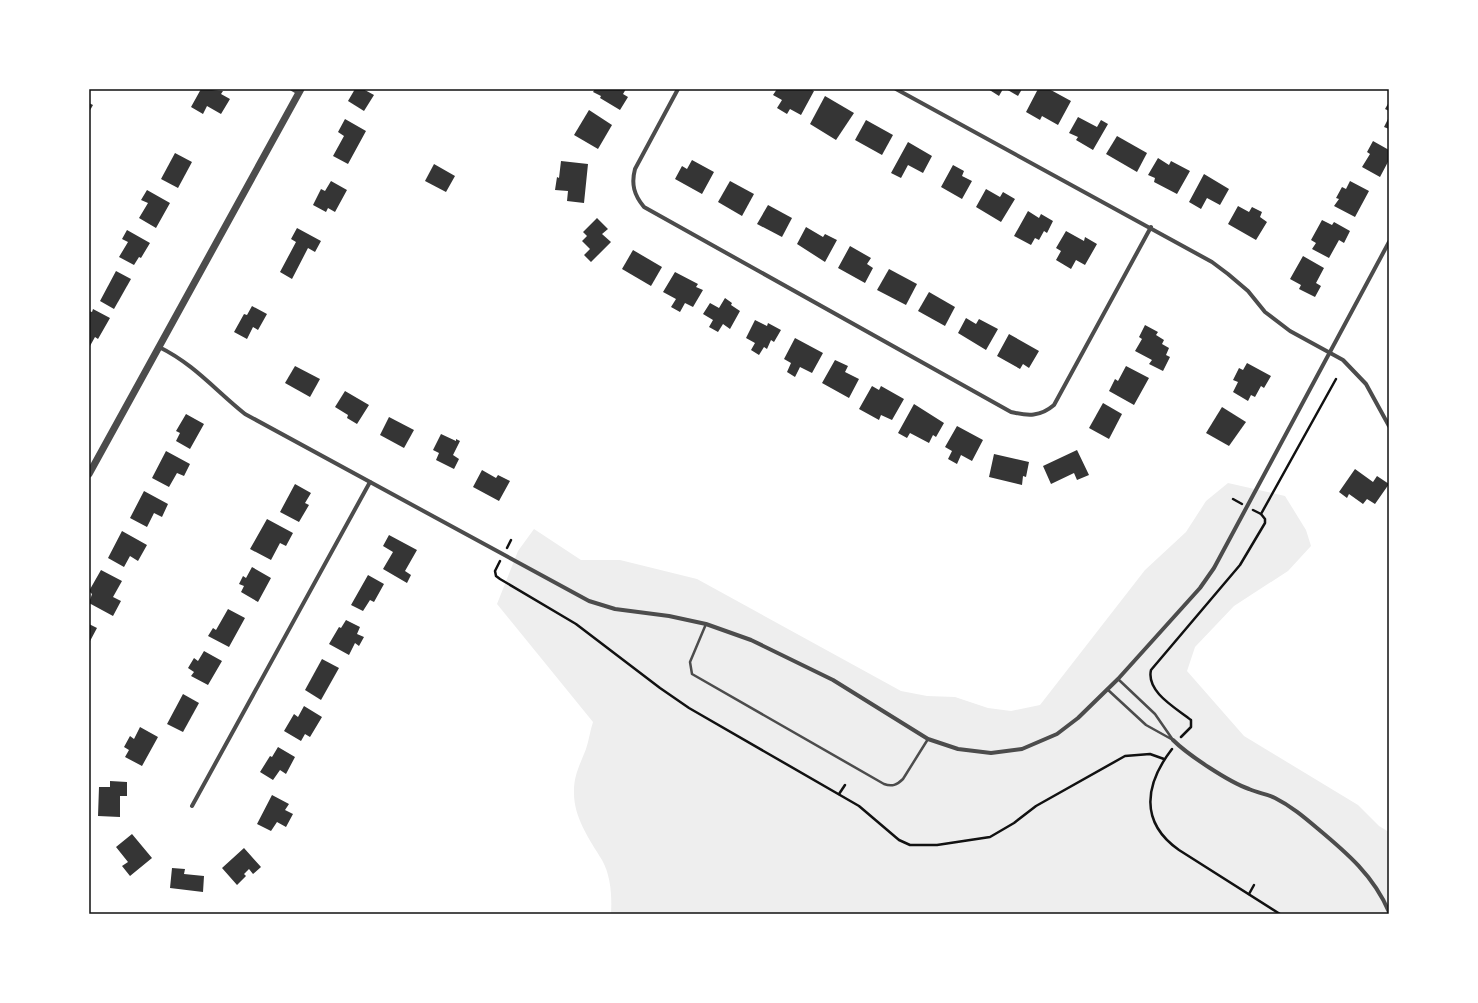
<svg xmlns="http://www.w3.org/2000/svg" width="1478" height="1003" font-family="'Golos Text',sans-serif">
  <rect width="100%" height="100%" fill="#fff"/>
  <path fill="#eee" d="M1228 483 1285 496 1306 530 1311 546 1288 571 1234 606 1195 647 1187 671 1244 736 1358 805 1379 826 1389 832V914H611C612 896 611 876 602 860 589 838 573 817 574 790 574 775 581 762 586 749 589 740 590 731 593 722L497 604 518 551 534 529 581 560H620L697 579 901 691 927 696 955 697 988 708 1011 711 1040 705 1145 570 1186 532 1206 501Z"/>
  <g fill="#353535">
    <path d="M201 89 223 91 221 94 230 99 221 114 207 106 203 114 191 107Z"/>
    <path d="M355 89H363L374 95 364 111 348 101Z"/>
    <path d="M595 89H626L623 94 628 97 620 110 600 98 601 96 593 92Z"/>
    <path d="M777 89H810L814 91 801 115 790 109 787 114 777 108 782 100 773 95Z"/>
    <path d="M988 89H1003L999 96Z"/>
    <path d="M1006 89H1022L1018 96Z"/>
    <path d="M1038 89H1049L1071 101 1058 125 1042 116 1040 120 1026 112Z"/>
    <path d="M825 96 854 113 836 140 810 124Z"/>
    <path d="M1389 102V111L1385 109Z"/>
    <path d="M89 103 93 105 89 112Z"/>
    <path d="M589 110 612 125 598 149 574 135Z"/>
    <path d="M1078 117 1097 127 1101 120 1108 124 1093 150 1076 140 1078 137 1069 133Z"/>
    <path d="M1389 117V129L1384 127Z"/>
    <path d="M345 119 366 131 348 164 333 156 344 136 338 132Z"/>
    <path d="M866 120 893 135 882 155 855 140Z"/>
    <path d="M1117 136 1147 153 1137 172 1106 154Z"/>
    <path d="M1373 141 1389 150V160L1380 177 1362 167 1370 154 1367 152Z"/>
    <path d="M908 142 932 156 923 173 908 165 901 178 891 173Z"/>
    <path d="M175 153 192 162 178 188 161 179Z"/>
    <path d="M1158 158 1169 165 1171 161 1190 171 1177 194 1154 182 1155 178 1148 175Z"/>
    <path d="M692 160 714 172 702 194 675 179 682 166 687 169Z"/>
    <path d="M561 161 588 164 584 203 567 201 568 191 555 190 557 177 559 178Z"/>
    <path d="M434 164 455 176 446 192 425 181Z"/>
    <path d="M953 165 964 171 962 176 972 181 962 199 941 187Z"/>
    <path d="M1204 174 1229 189 1220 205 1207 198 1201 209 1189 202Z"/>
    <path d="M331 181 347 190 335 212 328 208 326 212 313 205 321 189 325 191Z"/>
    <path d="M730 181 754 194 742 216 718 202Z"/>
    <path d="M1350 181 1369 191 1355 217 1334 206 1339 199 1336 198 1342 187 1346 189Z"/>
    <path d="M986 189 1000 197 1003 192 1015 199 1001 222 976 207Z"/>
    <path d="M147 190 170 203 156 228 139 218 148 203 141 200Z"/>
    <path d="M768 205 792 218 782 237 757 224Z"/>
    <path d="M1238 206 1249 212 1252 207 1262 212 1260 217 1267 222 1256 240 1228 224Z"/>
    <path d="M1028 211 1039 218 1041 214 1053 221 1047 233 1044 231 1039 240 1035 238 1031 245 1014 236Z"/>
    <path d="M597 218 608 229 602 234 611 242 591 262 584 255 590 249 582 241 587 236 583 232Z"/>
    <path d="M1322 220 1332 225 1334 222 1350 231 1344 243 1339 240 1329 258 1312 249 1316 243 1311 240Z"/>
    <path d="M806 227 823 237 825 234 837 240 825 262 797 244Z"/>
    <path d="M297 228 321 241 315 252 308 248 292 279 280 272 296 242 291 239Z"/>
    <path d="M127 230 150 243 141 258 139 257 134 265 119 257 128 242 122 239Z"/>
    <path d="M1066 231 1084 241 1085 237 1097 244 1085 265 1076 260 1071 269 1056 260 1061 251 1056 248Z"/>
    <path d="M850 246 871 258 867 264 873 268 865 283 838 268Z"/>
    <path d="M633 250 662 267 651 286 622 269Z"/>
    <path d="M1303 256 1324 268 1316 283 1321 286 1315 297 1299 289 1301 285 1290 279Z"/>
    <path d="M889 269 917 284 906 305 877 290Z"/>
    <path d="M116 271 131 279 114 309 100 301Z"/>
    <path d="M675 272 698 284 696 287 703 290 693 307 685 303 680 312 671 307 676 299 663 292Z"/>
    <path d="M929 292 955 307 945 326 918 311Z"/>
    <path d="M725 298 732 303 731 305 740 311 730 329 723 324 718 332 709 327 713 320 703 314 710 303 719 308Z"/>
    <path d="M252 306 267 314 258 330 253 327 247 339 234 332 244 314 247 315Z"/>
    <path d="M93 309 110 318 98 339 95 337 90 346 89 311 92 312Z"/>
    <path d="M966 318 976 324 979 319 998 329 986 350 958 333Z"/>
    <path d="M755 320 767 326 768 323 781 330 774 342 771 340 767 349 764 347 759 355 751 350 755 343 746 338Z"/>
    <path d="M1145 325 1158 332 1156 335 1164 340 1162 344 1169 348 1166 355 1170 357 1163 371 1149 364 1152 360 1135 351 1142 339 1139 337Z"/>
    <path d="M1009 334 1039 351 1029 368 1023 364 1020 369 997 356Z"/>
    <path d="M795 338 823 353 812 373 800 367 795 377 787 372 791 363 784 359Z"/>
    <path d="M835 360 848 366 845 372 859 379 849 398 822 383Z"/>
    <path d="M1247 363 1271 376 1264 388 1261 386 1255 397 1251 395 1248 401 1233 392 1238 382 1233 380 1239 368 1243 370Z"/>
    <path d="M295 366 320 379 310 397 285 383Z"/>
    <path d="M1126 366 1149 378 1134 405 1109 391 1115 379 1118 381Z"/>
    <path d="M872 386 879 390 881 386 904 399 892 420 881 415 879 420 859 409Z"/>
    <path d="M345 391 369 405 357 424 347 418 348 415 335 407Z"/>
    <path d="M1103 403 1122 414 1109 439 1089 428Z"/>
    <path d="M914 404 944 423 936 437 933 435 929 443 910 433 907 438 898 433Z"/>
    <path d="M1222 407 1246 422 1229 446 1206 433Z"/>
    <path d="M186 414 204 424 190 449 176 441 180 433 176 431Z"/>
    <path d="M389 417 414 430 404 448 380 435Z"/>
    <path d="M957 426 983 440 972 461 961 455 957 464 948 459 952 451 945 447Z"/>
    <path d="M441 434 456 441V439L460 441 453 455 459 459 454 469 436 460 439 453 433 450Z"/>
    <path d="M1077 450 1089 475 1077 480 1074 473 1051 484 1043 466Z"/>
    <path d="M166 451 190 464 184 476 177 473 169 487 152 478Z"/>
    <path d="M994 454 1029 462 1026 477 1023 476 1022 485 989 477Z"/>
    <path d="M1355 469 1373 482 1377 476 1389 484 1375 504 1367 499 1363 504 1349 494 1347 498 1339 492Z"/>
    <path d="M482 470 496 478 498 475 510 481 499 501 473 487Z"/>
    <path d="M295 484 311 493 305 503 309 505 299 522 280 512Z"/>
    <path d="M144 491 168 504 162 517 154 513 147 527 130 518Z"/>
    <path d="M267 519 293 533 286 546 280 543 271 560 250 549Z"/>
    <path d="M122 531 147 545 138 561 130 556 124 567 108 558Z"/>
    <path d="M389 535 417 550 405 571 411 575 407 583 383 569 393 552 383 546Z"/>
    <path d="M252 567 271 578 258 602 241 592 244 586 239 584 243 576 246 578Z"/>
    <path d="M101 570 122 581 113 597 121 601 113 616 89 603 92 594 89 591Z"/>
    <path d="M368 575 384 584 374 602 370 600 363 611 351 605Z"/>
    <path d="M228 609 245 618 229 647 208 636 213 628 216 630Z"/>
    <path d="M346 620 360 627 357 634 364 637 359 646 355 643 349 655 329 644 339 627 341 628Z"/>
    <path d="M89 624 97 628 89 643Z"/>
    <path d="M204 651 222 661 208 685 191 676 194 672 188 668 194 658 198 661Z"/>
    <path d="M322 659 339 668 321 700 305 690Z"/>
    <path d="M183 694 199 703 183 732 167 724Z"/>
    <path d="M304 706 322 717 310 737 305 734 301 741 284 731 294 714 298 717Z"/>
    <path d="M140 727 158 737 142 766 125 757 129 750 124 747 130 736 134 739Z"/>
    <path d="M278 747 295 757 286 774 280 770 273 780 260 772 270 756 272 757Z"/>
    <path d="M110 781 127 782V796H120V817L98 816 99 787H110Z"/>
    <path d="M272 795 289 804 285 810 293 814 286 827 277 822 271 831 257 824Z"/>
    <path d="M132 834 152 858 130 876 122 866 128 862 116 847Z"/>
    <path d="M244 848 261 867 253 874 249 869 244 874 246 876 237 885 222 868Z"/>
    <path d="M172 868 185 869 184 874 204 876 203 892 170 888Z"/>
  </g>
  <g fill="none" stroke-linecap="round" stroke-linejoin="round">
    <g stroke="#111" stroke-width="2.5">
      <path d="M1233 499 1242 504"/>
      <path d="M1253 510 1261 514"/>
      <path d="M507 548 511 540"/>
      <path d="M500 561 495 571 496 576 500 579 576 624 660 688 689 708 859 806 899 840 910 845H937L990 837 1014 823 1036 806 1125 756 1150 754 1164 759"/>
      <path d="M1181 737 1191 727V720C1176 708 1146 692 1151 670L1240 565 1265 523V519L1261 514 1336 379"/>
      <path d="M1172 749C1145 784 1139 822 1179 850L1280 914"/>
      <path d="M839 794 845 785"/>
      <path d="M1249 894 1254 885"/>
    </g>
    <g stroke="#4c4c4c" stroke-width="2.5">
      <path d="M706 624 690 662 692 674 884 784C892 787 897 785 903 779L928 739"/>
      <path d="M1107 689 1146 725 1173 740 1155 714 1118 679"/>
    </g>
    <g stroke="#4c4c4c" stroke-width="4">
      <path d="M292 89 299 93"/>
      <path d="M678 89 635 169C631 184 634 195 644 207L1011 412C1028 416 1040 417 1054 405L1151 227"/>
      <path d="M896 89 1212 262 1228 274 1248 291 1265 312 1290 331 1343 360 1366 384 1389 426"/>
      <path d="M159 347C194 364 216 391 245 414L589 601 615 609 669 616 706 624 751 640 833 680 928 739 958 749 991 753 1022 749 1057 734 1078 718 1118 679 1200 588 1214 568 1389 242"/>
      <path d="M1173 740C1188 755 1229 782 1249 789 1258 793 1267 794 1275 798 1291 806 1304 817 1317 828 1347 853 1374 876 1389 912"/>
      <path d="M192 806 370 482"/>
    </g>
    <path stroke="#4c4c4c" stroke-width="7" d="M89 474 301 89"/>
  </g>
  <rect width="1478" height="1003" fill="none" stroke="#ffffff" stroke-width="180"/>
  <rect x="90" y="90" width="1298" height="823" fill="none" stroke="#111" stroke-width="1.5"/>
</svg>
